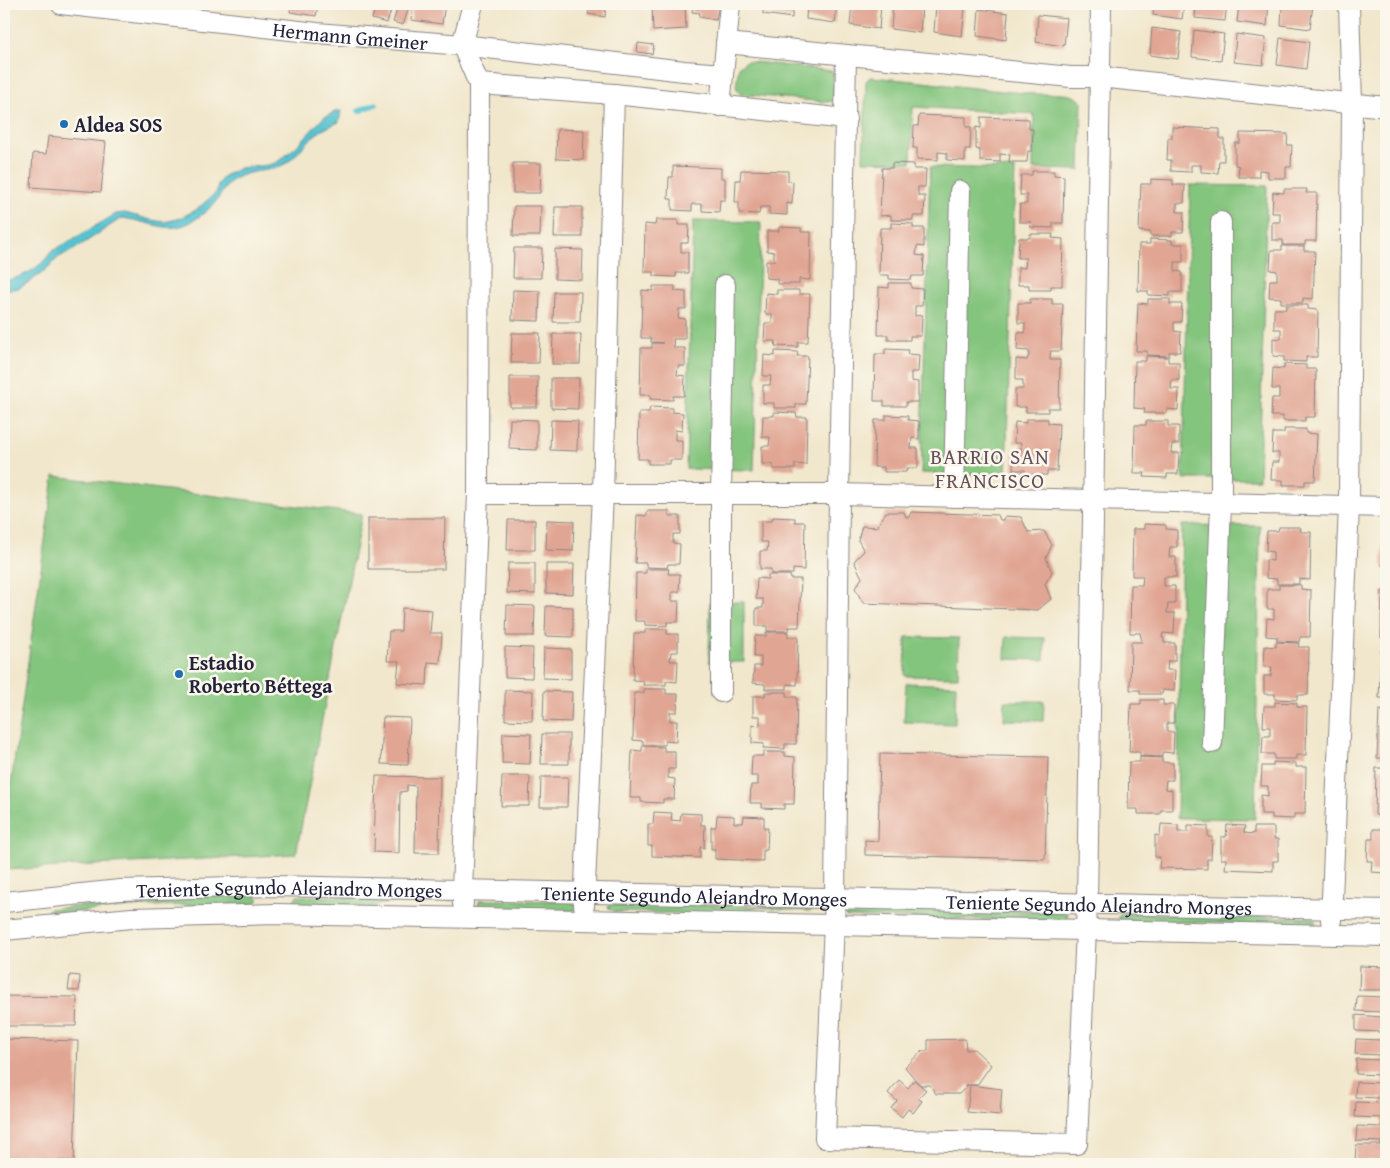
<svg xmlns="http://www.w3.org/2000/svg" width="1390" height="1168" font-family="'Gentium Book Plus',serif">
  <rect width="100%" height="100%" fill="#fbf7ec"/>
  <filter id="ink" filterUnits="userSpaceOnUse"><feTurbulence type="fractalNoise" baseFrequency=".02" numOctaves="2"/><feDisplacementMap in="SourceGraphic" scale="10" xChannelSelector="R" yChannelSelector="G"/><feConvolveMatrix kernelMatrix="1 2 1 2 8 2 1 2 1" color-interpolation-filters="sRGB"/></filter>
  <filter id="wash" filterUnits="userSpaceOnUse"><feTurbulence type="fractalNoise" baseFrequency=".0096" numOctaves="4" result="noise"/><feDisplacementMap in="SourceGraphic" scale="20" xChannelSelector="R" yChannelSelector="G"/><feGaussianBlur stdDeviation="1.12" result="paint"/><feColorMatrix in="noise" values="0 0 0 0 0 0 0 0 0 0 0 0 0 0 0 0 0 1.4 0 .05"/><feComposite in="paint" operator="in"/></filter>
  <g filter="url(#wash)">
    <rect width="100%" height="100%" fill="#f1e7cc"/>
    <g fill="#84c57e" stroke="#53745c">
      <path d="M747 61 832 71 834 76 833 101 827 102 740 94 736 87 739 66Z"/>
      <path d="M870 77C925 81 980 90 1035 94 1050 95 1072 90 1082 102L1080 170 1033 169 1034 114 913 107 911 162 863 161 866 81Z"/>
      <path d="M930 167 1015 169 1006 475 921 473Z"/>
      <path d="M1190 185 1267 186 1259 479H1183Z"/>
      <path d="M693 221 761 222 754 470 686 469Z"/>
      <path d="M54 476 362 514 296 854 4 870V834Z"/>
      <path d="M1182 525 1260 526 1255 819 1177 818Z"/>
      <path d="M710 602H744V662H709Z"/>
      <path d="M906 637 959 638 958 677 905 676Z"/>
      <path d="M1006 637 1045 638 1044 660 1005 659Z"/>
      <path d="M906 683 956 685 955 724 904 722Z"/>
      <path d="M1005 701H1044L1043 721 1004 720Z"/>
      <path d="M254 893 258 898V901L254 904 144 906 50 914 46 913 49 909 144 900Z"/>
      <path d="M297 896 452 900 405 899 370 907 296 905 294 900Z"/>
      <path d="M480 900 574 901 578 907 574 911 480 909 478 904Z"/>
      <path d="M611 903 812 907 813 909 810 911 756 907 737 914 613 912 608 907Z"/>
      <path d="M848 907 1065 912 1068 915 1066 921 847 917 844 915V910Z"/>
      <path d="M1123 913 1313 918 1316 923 1314 925 1119 921V916Z"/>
    </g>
    <path fill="#57c3d0" stroke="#3c7286" d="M337 111H341L339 122C332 125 325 128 319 132 307 140 299 153 288 162 271 174 251 168 234 179 224 186 220 198 212 206 175 240 165 225 123 218L117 221 75 249 59 257 41 274 29 282 19 288 4 290V281C23 277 40 269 51 252L116 214 125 213 151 220 164 222 178 219 196 210 217 192 218 184 224 176 240 168 268 165 276 163 296 147 323 118Z"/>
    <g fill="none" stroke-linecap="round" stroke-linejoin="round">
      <path stroke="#57c3d0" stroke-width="5.5" d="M359 111 376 104"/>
    </g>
    <g id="blocks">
      <g fill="#e1a593">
        <path d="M291 4 318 5 316 16 290 12Z"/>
        <path d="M376 4H393L387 23 372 19Z"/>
        <path d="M399 4H410L403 25 393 22Z"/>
        <path d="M413 4H445L442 24 411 20Z"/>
        <path d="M591 4H606L605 17 588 14Z"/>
        <path d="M652 4H685L686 29 653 31Z"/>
        <path d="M693 4H719L716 20 699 17 700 13 692 12Z"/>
        <path d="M763 4H793L792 18 763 14Z"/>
        <path d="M807 4H837L835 23 806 19Z"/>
        <path d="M852 4H881L879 29 850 25Z"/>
        <path d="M893 4 922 6 920 33 891 29Z"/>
        <path d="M936 4 965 8 962 36 934 32Z"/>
        <path d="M1154 4H1184L1182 19 1153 15Z"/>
        <path d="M1196 4H1227L1225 21 1195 18Z"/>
        <path d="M1239 4H1269L1267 26 1237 22Z"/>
        <path d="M1282 4H1313L1310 29 1281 25Z"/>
        <path d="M979 9 1008 13 1006 40 977 36Z"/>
        <path d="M1038 15 1067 18 1064 46 1036 42Z"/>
        <path d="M1152 28 1181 32 1178 59 1150 55Z"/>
        <path d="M1194 30 1224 34 1221 61 1192 57Z"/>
        <path d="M1236 34 1266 38 1263 65 1234 62Z"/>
        <path d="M1280 38 1309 42 1306 69 1277 65Z"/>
        <path d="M638 43 654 45 652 54 637 52Z"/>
        <path d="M919 115 966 117V127H971L970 149H965V161L947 160V153L938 152V160L917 159V148H913L914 126H918Z"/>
        <path d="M981 117 1029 119V129H1033L1032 151H1028L1027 162H1009L1010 155 1000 154V162L980 161V150L976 149V127L981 128Z"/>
        <path d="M1172 127 1220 129V139H1224V161H1219L1218 173 1201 172V165H1191V172L1171 171V160H1167L1168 138H1172Z"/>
        <path d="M557 129 584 130 583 160 556 159Z"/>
        <path d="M1240 133 1288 134 1287 145H1292L1291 167H1286V178H1268V171L1259 170V177H1238L1239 166 1235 165V143H1240Z"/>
        <path d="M48 136 106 142 101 192 31 187 33 153 46 154Z"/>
        <path d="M513 163H541L540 193H513Z"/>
        <path d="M892 163 914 164V169H926L925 187H918V196H925L924 216H913V220H891V215L880 216 882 168H892Z"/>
        <path d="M673 166 721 168V178H725V200H720L719 212 702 211V204H692V211L672 210V199H668L669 177H673Z"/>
        <path d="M741 170 788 171V181L793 182 792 204 787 203V215L769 214V207H760L759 214 739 213V202H735L736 180H740Z"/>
        <path d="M1032 171H1054V175L1064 176 1063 223H1053V228L1030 227 1031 222H1019L1020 204H1027V195H1020L1021 175H1032Z"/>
        <path d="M1151 179 1173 180V185H1185L1184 203H1177V212H1184L1183 232H1172V236H1150V232L1139 231 1141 184H1151Z"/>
        <path d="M1284 189H1307L1306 193H1317L1316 241H1305V245H1283V240H1272V222H1280V213H1272L1273 192 1284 193Z"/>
        <path d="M514 206H541L540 236H513Z"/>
        <path d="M555 207H582V237H554Z"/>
        <path d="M656 220H678V225H689L688 243H681V252H688V273H676V277L654 276V272H644L645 224 655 225Z"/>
        <path d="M891 223 913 224V228H924V247L917 246 916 255 924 256 923 276H912L911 280 889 279V275H879L880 228H891Z"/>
        <path d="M779 227 801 228V232H811L810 280 799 279V284H777V279L766 278V261H774V252L767 251V231H779Z"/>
        <path d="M1030 234H1053L1052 238 1063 239 1062 286H1051V290H1029V285H1018V267L1025 268 1026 258H1018L1019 238H1030Z"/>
        <path d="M1150 239 1172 240V244H1183V262H1175V271L1182 272V292H1170V296L1148 295V291H1138L1139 244H1150Z"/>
        <path d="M1282 246H1304V251H1315L1313 299 1303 298V303H1281V298L1269 297 1270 280H1277V271L1270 270 1271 250H1282Z"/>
        <path d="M514 248H542L541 278H513Z"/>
        <path d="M555 249 583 250 582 280 555 279Z"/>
        <path d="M889 283H911V288L923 289 922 306H915V316L922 315 921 336H910V340H888V335H878L879 287 889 288Z"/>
        <path d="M653 286H675V291L686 292V309H679L678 318 685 319V339H673L674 348H685V366H678L677 375 685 376 684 396H673V400L650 399 651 395H640L641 348H652V343H663L651 342V338H641L642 290 653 291Z"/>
        <path d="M513 290 540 291 539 321 512 320Z"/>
        <path d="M777 290H799V294H810L808 342H798V347L775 346 776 341H764L765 323H772V314H765L766 293 777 294Z"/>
        <path d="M554 292H581L580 322H553Z"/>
        <path d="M1030 299H1052V304H1063L1061 351H1051L1050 356V360H1060L1059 408H1048V412H1026V407H1015V389H1023V380H1016V359L1027 360 1029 355V351L1017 350 1018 332 1025 333V323H1018V303H1030Z"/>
        <path d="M1148 299H1170V304H1182L1181 322H1174V331L1181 332 1180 352H1169V356L1147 355V351H1136L1138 303 1148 304Z"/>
        <path d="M1286 305H1308V309L1318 310 1317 357H1306V362L1284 361V357L1273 356V338L1281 339V329H1274V309H1286Z"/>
        <path d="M512 333H540L539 363H511Z"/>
        <path d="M553 334H581L580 364H552Z"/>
        <path d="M885 349 908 350 907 354 919 355 918 372H911V381L918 382V402H906V406H884V401H874L875 354H885Z"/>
        <path d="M775 351 798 352 797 356H808L806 404H796V408H774V403H763V385H770L771 376H763L764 355 775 356Z"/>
        <path d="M1146 356 1168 357V362H1179V380H1172L1171 389H1179L1178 410 1167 409V413H1144L1145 409 1134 408 1135 361H1146Z"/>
        <path d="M1284 364 1306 365V369H1316L1315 417H1305V421H1283V416H1271L1272 398H1279V389H1272L1273 368 1284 369Z"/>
        <path d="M510 377H538L537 407H510Z"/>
        <path d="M551 378H579L578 409 551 408Z"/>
        <path d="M650 407 672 408V412L683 413 682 431 675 430V440H682V460H670V464H648V459H638L639 412H649Z"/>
        <path d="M774 412 796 413 797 417H807L806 465 795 464V469H773V464H762V446H769L770 437H762L763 416H774Z"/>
        <path d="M886 415 908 416V420L919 421V439L912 438 911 448H918V468H907L906 472H884V467H874L875 420H886Z"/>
        <path d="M510 419 537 420V450L509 449Z"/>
        <path d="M1026 419H1048V423L1059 424 1057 471H1047V475H1025V470H1013L1014 452H1021V443H1014L1015 422 1026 423Z"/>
        <path d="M551 420 578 421 577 451 550 450Z"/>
        <path d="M1146 421H1168V426H1179V444H1172L1171 453H1179L1178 474H1167V478L1144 477 1145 473H1134L1135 425H1146Z"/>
        <path d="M1284 429H1306V433L1317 434 1315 481H1305V485H1283V480H1271L1272 462H1279V453H1272L1273 433H1284Z"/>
        <path d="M647 511H669V516H680V534H673V543L680 544 679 564H668L667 568 646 567V563H635L637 515 647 516Z"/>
        <path d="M886 512H904L906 517H909L911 512 998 515 1000 520H1003L1005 516 1021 517 1028 532 1044 531 1052 545 1046 558 1052 572 1045 584 1051 599 1038 610 863 603 855 588 862 578 854 561 864 551 858 540 862 526 877 527Z"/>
        <path d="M773 517 795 518V522H805L804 570 793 569V574H771V569H760V551H767L768 542H761V521H772Z"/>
        <path d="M368 518H445L444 569H368Z"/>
        <path d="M508 520H535V550H507Z"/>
        <path d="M547 520 574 521 573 551 546 550Z"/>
        <path d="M1144 524 1166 525V529L1177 530V547H1170L1169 557H1176V577H1164V586H1175V604H1168L1167 613H1175L1174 634 1163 633 1162 638H1164V643H1175V661H1168L1167 670H1175L1174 691 1163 690 1162 694H1140V690H1130L1131 642H1142L1140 633H1130L1131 585H1142L1143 576H1132L1133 529H1144Z"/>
        <path d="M1279 527H1300L1301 532H1311L1310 580 1299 579V584H1277V579L1266 578V560L1273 561V552L1266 551 1267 531H1278Z"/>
        <path d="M1383 544H1386V566H1382Z"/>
        <path d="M508 563H535V594L507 593Z"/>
        <path d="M546 564H574L573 594 546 593Z"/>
        <path d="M646 569H669L668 574H680L679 592H672V601H679L678 622H667V626L645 625V621H635L636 573H646Z"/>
        <path d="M768 575H790L791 579H801L799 627H789V631H767V626H756V608H763V599H756L757 578 768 579Z"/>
        <path d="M1279 585H1301V589L1311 590 1310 637H1300L1299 642 1277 641V637L1266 636 1267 618 1274 619V609H1267V589H1279Z"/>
        <path d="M1382 591H1386V638H1381Z"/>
        <path d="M507 605 535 606 534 636H506Z"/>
        <path d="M546 606 573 607V637L545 636Z"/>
        <path d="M402 608 432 610 430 633H442L440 663 428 662 427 685 397 683 399 661H387L389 631H401Z"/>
        <path d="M645 629H667V634H678V652H671L670 661H678L677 682 666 681V685H643L644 681 633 680 634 633H645Z"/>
        <path d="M766 632H788V637H798L797 685 787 684V689H765V684L753 683 754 666H761V657H754L755 636H766Z"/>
        <path d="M1276 642 1299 643 1298 647H1309L1308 695H1297V700L1275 699V694H1264V676H1271L1272 667H1264L1265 646 1276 647Z"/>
        <path d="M505 647 533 648 532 678 505 677Z"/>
        <path d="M544 648 571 649V679L543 678Z"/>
        <path d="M1381 650H1386V698H1379Z"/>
        <path d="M644 689H666V694H678L677 712H670V721H677L676 742 665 741V745H643V741L633 740 634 693H644Z"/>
        <path d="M505 690 533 691 532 721 505 720Z"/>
        <path d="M544 691 572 692 571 722 543 721Z"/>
        <path d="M765 692H787V697H797L796 744H785V749L763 748 764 744 752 743V725L760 726V716H753V696H765Z"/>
        <path d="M1141 700H1163V705H1174V723H1167V732H1174L1173 753 1162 752V757L1140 756V752H1129L1131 704H1141Z"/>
        <path d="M1275 702 1297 703V707H1307L1306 755H1296V759H1274V754H1262L1263 736H1270V727H1263L1264 706H1275Z"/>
        <path d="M1379 710 1386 711V758H1377Z"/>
        <path d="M383 717 410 718 408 765 381 764Z"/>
        <path d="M503 733 531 734 530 764 502 763Z"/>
        <path d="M542 734H569V764H541Z"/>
        <path d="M642 746 664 747V751H675V769H668V778L675 779 674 799H663V803L641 802V798H630L632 750 642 751Z"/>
        <path d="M763 752H785V756L795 757 794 804H784V809L762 808V803H750L751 785H758V776H751L752 756H763Z"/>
        <path d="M880 754 1048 757 1045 859 865 855V840L878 841Z"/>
        <path d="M1140 757 1162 758V762L1173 763V780H1166L1165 789 1172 790V810H1161L1160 814H1138V809H1128L1129 762H1140Z"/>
        <path d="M1273 762 1296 763V767H1306L1305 814H1294V819L1272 818V814H1261V795L1268 796V786H1261L1262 766H1273Z"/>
        <path d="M1376 768H1386V816L1375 815Z"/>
        <path d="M376 776 440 777 439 853H415L416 786 407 785V791L400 792 399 853 374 852Z"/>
        <path d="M502 776H530L529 806H501Z"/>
        <path d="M541 777H568L567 807H540Z"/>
        <path d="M654 812 672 813 671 820 680 821 681 813 701 814V825H705L704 848 700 847V858L652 856V846H648V824H653Z"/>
        <path d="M717 815 734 816V823H743L744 816 764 817V828H768L767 850H763V861L715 859V849H711V827H716Z"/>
        <path d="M1161 824 1178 825V832H1188V825L1208 826V837H1212L1211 859H1207V869L1159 868 1160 857H1155V835L1160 836Z"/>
        <path d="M1227 825 1245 826 1244 833 1254 834V827H1274V839H1278V861H1273V871L1225 869 1226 859H1221V837H1226Z"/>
        <path d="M1373 829H1386V873L1371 872 1372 861H1367L1368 839H1373Z"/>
        <path d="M1360 966 1386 967V990H1359Z"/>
        <path d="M70 975 80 976 79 991 68 990Z"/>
        <path d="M4 996 77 997 76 1026H4Z"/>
        <path d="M1357 996 1386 997V1151H1381V1161L1355 1160 1356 1145H1381V1142L1356 1141 1357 1126 1382 1127V1118L1355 1117 1356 1102 1382 1103V1098L1355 1097 1356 1082 1382 1083V1075L1356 1074V1059L1382 1060V1055L1355 1054 1356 1039 1382 1040V1024L1381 1032 1356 1031V1015L1382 1017V1012L1356 1011Z"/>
        <path d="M4 1039 78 1041 74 1161 4 1159Z"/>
        <path d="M965 1039 966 1050 974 1049 991 1065 977 1085H966H968L959 1094H936L930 1085H920L905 1067 922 1051H928V1040Z"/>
        <path d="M899 1080 908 1088 914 1080 926 1090 918 1098 922 1101 913 1113 908 1109 902 1117 891 1108 897 1101 888 1093Z"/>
        <path d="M970 1085 1002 1089 1000 1115 967 1112Z"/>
      </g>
    </g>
  </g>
  <g filter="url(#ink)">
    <use href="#blocks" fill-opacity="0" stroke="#8a8484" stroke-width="1"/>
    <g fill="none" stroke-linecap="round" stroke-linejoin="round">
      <g stroke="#8a8484" stroke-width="22">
        <g id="minor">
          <path id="s1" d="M61 4 317 33 462 45 684 71 723 74"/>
          <path d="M726 43 1071 77H1099L1386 107"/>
          <path d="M462 45 479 84 478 494 462 890 463 904"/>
          <path d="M462 45 473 4"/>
          <path d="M846 55 839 494 835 898 825 1138 1077 1144 1087 904 1101 4"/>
          <path d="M479 84 614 94 846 119"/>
          <path d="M720 106 730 4"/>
          <path d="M478 494H839L1386 507"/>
          <path d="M954 497 960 191"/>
          <path d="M721 692V494L725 285"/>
          <path d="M1212 743 1221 503V222"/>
          <path id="s2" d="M4 902 120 890 274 886 1386 910"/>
          <path d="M584 906 603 494 614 94"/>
          <path d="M1331 921 1349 506 1352 104 1349 4"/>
          <path d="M4 930 132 918 276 914 1386 936"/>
        </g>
      </g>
      <use href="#minor" stroke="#fff" stroke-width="20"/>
    </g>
  </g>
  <g fill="#1f6fb2" stroke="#fbf7ec" stroke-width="2">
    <circle cx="64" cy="124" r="5"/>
    <circle cx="179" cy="674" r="5"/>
  </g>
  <g text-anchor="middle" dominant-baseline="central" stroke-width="5" stroke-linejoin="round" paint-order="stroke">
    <g font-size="20" fill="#22223b" stroke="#fbf7ec">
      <text stroke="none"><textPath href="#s1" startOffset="291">Hermann Gmeiner</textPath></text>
      <text stroke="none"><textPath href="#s2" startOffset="286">Teniente Segundo Alejandro Monges</textPath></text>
      <text stroke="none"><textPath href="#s2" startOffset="691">Teniente Segundo Alejandro Monges</textPath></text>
      <text stroke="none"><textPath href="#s2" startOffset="1096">Teniente Segundo Alejandro Monges</textPath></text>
    </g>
    <g font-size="20" font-weight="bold" fill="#22223b" stroke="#fbf7ec" text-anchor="start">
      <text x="74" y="124">Aldea SOS</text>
      <text x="189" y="662">Estadio<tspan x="189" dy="23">Roberto Béttega</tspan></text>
    </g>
    <g font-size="21" letter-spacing="1" fill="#65505a" stroke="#fbf7ec">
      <text x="990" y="456">BARRIO SAN<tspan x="990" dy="24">FRANCISCO</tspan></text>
    </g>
  </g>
  <rect width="1390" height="1168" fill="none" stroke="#fbf7ec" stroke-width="20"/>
</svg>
